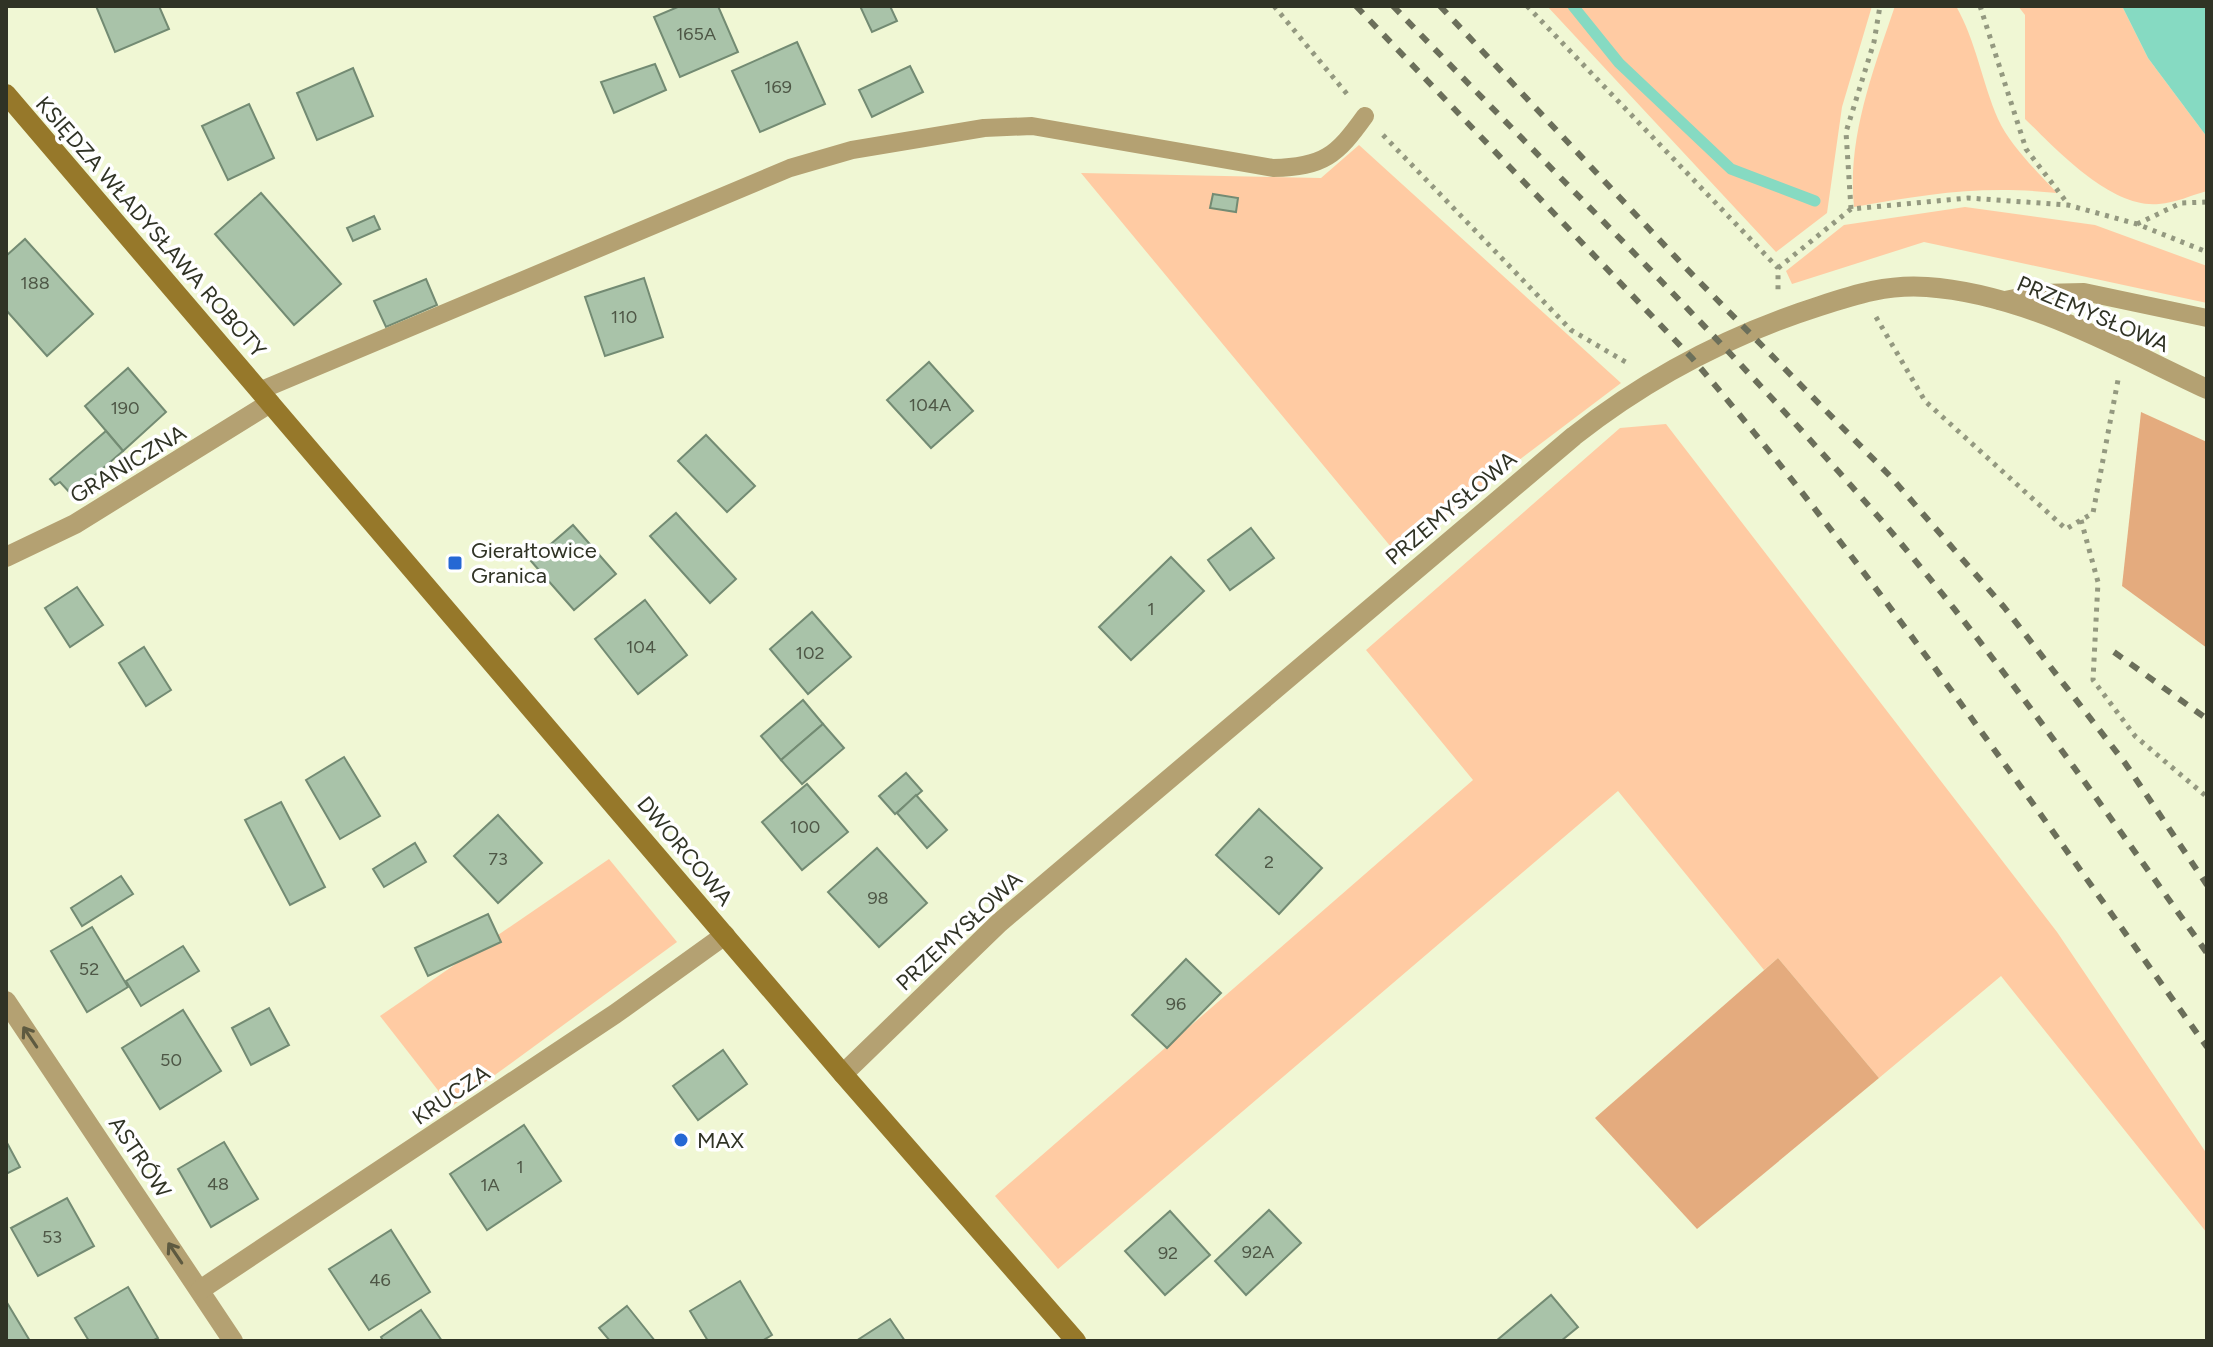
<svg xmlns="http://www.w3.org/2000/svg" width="2213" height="1347" font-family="Figtree,sans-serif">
  <rect width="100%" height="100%" fill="#f0f7d4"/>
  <g fill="#ffcba3">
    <path d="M1547 6H1872L1842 107 1827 213 1776 252Z"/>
    <path d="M1895 6H1956C1976 41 1982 82 1998 119 2011 147 2037 171 2057 193 1982 185 1927 194 1854 207 1847 138 1873 71 1895 6Z"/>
    <path d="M2018 6H2122L2148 58 2207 137V191C2192 195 2175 203 2159 204 2111 209 2056 149 2025 119V15Z"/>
    <path d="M1359 145 1621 383 1396 553 1081 173 1321 178Z"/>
    <path d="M1965 207 2095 225 2207 266V303L1924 242 1792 284 1786 271 1844 225Z"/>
    <path d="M1666 424 2057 932 2207 1154V1233L2001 976 1879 1078 1778 958 1764 970 1618 791 1058 1269 995 1196 1473 780 1366 650 1620 428Z"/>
    <path d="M609 859 677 942 451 1107 380 1016Z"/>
  </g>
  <g fill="#e4ab7e">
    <path d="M2141 412 2207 442V648L2122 586Z"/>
    <path d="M1778 958 1879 1078 1697 1229 1595 1118Z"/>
  </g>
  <path fill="#86dac2" d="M2122 6H2207V137L2148 58Z"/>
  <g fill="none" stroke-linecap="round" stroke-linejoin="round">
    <path stroke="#86dac2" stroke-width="11" d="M1573 6 1619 63 1731 169 1815 201"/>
  </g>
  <g fill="#a9c3a9" stroke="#738b73" stroke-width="2">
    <path d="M96 6H159L169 29 115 52Z"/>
    <path d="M680 6H718L738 52 680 77 654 17Z"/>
    <path d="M860 6H890L897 21 872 32Z"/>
    <path d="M797 42 825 104 760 132 732 71Z"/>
    <path d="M655 64 666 90 614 113 601 82Z"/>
    <path d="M910 66 923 92 872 117 859 90Z"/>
    <path d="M353 68 373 116 317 140 297 93Z"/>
    <path d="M249 104 274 158 228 180 202 126Z"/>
    <path d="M261 193 341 284 294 325 215 234Z"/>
    <path d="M1213 194 1238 198 1236 212 1210 208Z"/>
    <path d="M374 216 380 229 353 241 347 228Z"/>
    <path d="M25 239 93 314 47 356 6 310V256Z"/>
    <path d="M644 278 663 337 605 356 585 297Z"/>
    <path d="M426 279 437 305 386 327 374 301Z"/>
    <path d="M929 362 973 411 931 448 887 400Z"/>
    <path d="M128 368 166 412 123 451 85 406Z"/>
    <path d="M106 431 123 451 72 495 60 482 55 485 50 479Z"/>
    <path d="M706 435 755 486 727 512 678 461Z"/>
    <path d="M676 513 736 579 710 603 650 536Z"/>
    <path d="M573 525 616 574 574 610 531 561Z"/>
    <path d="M1251 528 1274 558 1230 590 1208 560Z"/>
    <path d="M1171 557 1204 591 1131 660 1099 627Z"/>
    <path d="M77 587 103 625 70 647 45 608Z"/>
    <path d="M645 600 687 655 638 694 595 639Z"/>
    <path d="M812 612 851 657 808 694 770 649Z"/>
    <path d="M144 647 171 690 146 706 119 663Z"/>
    <path d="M803 700 823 724 781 760 761 736Z"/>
    <path d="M823 724 844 748 802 784 781 760Z"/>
    <path d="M344 757 380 816 340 839 306 780Z"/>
    <path d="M906 773 922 791 895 814 879 796Z"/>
    <path d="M807 784 848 832 802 870 762 822Z"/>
    <path d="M916 795 947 830 927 848 897 813Z"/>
    <path d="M281 802 325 887 290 905 245 820Z"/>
    <path d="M1259 809 1322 868 1279 914 1216 855Z"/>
    <path d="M498 815 542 863 498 903 454 856Z"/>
    <path d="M415 843 426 862 384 887 373 869Z"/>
    <path d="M877 848 927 903 879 947 828 892Z"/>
    <path d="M121 876 133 894 82 926 71 908Z"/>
    <path d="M488 914 501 942 428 976 415 948Z"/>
    <path d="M92 927 128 987 87 1012 51 951Z"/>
    <path d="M183 946 199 971 141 1006 126 981Z"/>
    <path d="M1186 959 1221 993 1167 1048 1132 1015Z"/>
    <path d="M269 1008 289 1045 251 1065 232 1028Z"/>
    <path d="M183 1010 221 1071 160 1109 122 1048Z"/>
    <path d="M723 1050 747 1084 698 1120 673 1086Z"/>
    <path d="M524 1125 561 1181 487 1230 450 1174Z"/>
    <path d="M6 1141 20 1167 6 1174Z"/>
    <path d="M224 1142 258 1199 211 1227 178 1169Z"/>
    <path d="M67 1198 94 1246 38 1276 11 1228Z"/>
    <path d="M1269 1210 1301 1243 1246 1295 1215 1261Z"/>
    <path d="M1170 1211 1210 1255 1165 1295 1125 1251Z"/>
    <path d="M391 1230 430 1292 369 1330 329 1269Z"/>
    <path d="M740 1281 772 1335 762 1341H708L690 1311Z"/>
    <path d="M128 1287 158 1338 152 1341H89L75 1318Z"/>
    <path d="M1551 1295 1578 1327 1561 1341H1496Z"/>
    <path d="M6 1301 30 1341H6Z"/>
    <path d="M627 1306 655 1341H610L599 1328Z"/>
    <path d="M421 1310 442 1341H383L381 1337Z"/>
    <path d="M890 1319 905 1341H856Z"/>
  </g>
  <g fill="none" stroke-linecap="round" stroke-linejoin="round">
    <g stroke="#949980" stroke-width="5" stroke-dasharray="4 6" stroke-linecap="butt">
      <path d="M1274 6 1347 94"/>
      <path d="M1527 6 1778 268V292"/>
      <path d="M1980 6 2026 149 2068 204"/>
      <path d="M1383 135 1571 330 1629 364"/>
      <path d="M1851 209 1846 132 1874 42 1880 6"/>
      <path d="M2137 224 2181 203 2207 202"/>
      <path d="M1778 268 1851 209 1968 198 2068 205 2137 224 2207 252"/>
      <path d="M1876 317 1925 401 2066 529 2093 513 2118 380"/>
      <path d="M2081 520 2098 582 2093 680 2135 736 2207 797"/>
    </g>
    <g stroke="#b4a172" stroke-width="18">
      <path d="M2000 301 2040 293 2084 292 2207 318"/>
      <path d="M259 391 790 168 852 150 984 128 1032 126 1273 168C1324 167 1337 155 1365 116"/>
    </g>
    <g stroke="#b4a172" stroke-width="20">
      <path d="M6 557 75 524 270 403"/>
      <path d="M6 1001 233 1341"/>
      <path d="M843 1074 999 923 1574 436C1649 377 1729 335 1820 306 1856 294 1889 284 1927 287 2026 294 2119 348 2207 389"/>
      <path d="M200 1290 615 1014 725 935"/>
    </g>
    <path stroke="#96782a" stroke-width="20" d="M6 94 843 1074 1076 1341"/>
    <g stroke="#6b6f5a" stroke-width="6" stroke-dasharray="10 10" stroke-linecap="butt">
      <path d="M1356 6 1692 358C1878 576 2039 815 2207 1047"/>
      <path d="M1393 6C1557 176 1727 342 1882 521 1999 658 2102 806 2207 953"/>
      <path d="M1440 6 1683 265 1890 476 2004 607 2125 763 2207 885"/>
      <path d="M2114 652 2207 719"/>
    </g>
  </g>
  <defs><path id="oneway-shaft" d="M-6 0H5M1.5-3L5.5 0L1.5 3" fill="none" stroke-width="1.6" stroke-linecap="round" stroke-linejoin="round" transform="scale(2)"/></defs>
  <g stroke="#5e5a40">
    <use href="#oneway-shaft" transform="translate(30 1037) rotate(-124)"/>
    <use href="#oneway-shaft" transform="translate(175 1253) rotate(-124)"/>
  </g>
  <g fill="#2568d4" stroke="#fff" stroke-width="3">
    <rect x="447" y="555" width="16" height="16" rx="4"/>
    <circle cx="681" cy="1140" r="8"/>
  </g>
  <g text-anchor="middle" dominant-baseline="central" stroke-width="7" stroke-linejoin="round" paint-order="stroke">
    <g font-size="18" fill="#4e5746">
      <text x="696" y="34">165A</text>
      <text x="778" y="87">169</text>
      <text x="35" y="283">188</text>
      <text x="624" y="317">110</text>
      <text x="930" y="405">104A</text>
      <text x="125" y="408">190</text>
      <text x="1151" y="609">1</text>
      <text x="641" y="647">104</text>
      <text x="810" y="653">102</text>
      <text x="805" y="827">100</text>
      <text x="498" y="859">73</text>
      <text x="1269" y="862">2</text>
      <text x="878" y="898">98</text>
      <text x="89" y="969">52</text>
      <text x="1176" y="1004">96</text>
      <text x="171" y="1060">50</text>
      <text x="520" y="1167">1</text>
      <text x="218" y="1184">48</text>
      <text x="490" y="1185">1A</text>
      <text x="52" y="1237">53</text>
      <text x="1258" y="1252">92A</text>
      <text x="1168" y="1253">92</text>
      <text x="380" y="1280">46</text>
    </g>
    <g font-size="22" fill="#303325" stroke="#fff">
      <text transform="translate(151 227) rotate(49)">KSIĘDZA WŁADYSŁAWA ROBOTY</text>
      <text transform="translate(2093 314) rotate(23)">PRZEMYSŁOWA</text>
      <text transform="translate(128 464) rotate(-31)">GRANICZNA</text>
      <text transform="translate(1451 508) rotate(-40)">PRZEMYSŁOWA</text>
      <text transform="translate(685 851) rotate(50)">DWORCOWA</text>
      <text transform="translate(959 931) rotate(-43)">PRZEMYSŁOWA</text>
      <text transform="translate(451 1095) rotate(-34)">KRUCZA</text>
      <text transform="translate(140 1157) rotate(56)">ASTRÓW</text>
    </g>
    <g font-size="22" fill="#303325" stroke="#fff" text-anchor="start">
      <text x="471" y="550">Gierałtowice<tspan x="471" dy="25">Granica</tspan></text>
      <text x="697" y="1140">MAX</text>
    </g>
  </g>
  <rect width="2213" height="1347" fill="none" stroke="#303325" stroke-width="16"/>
</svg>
